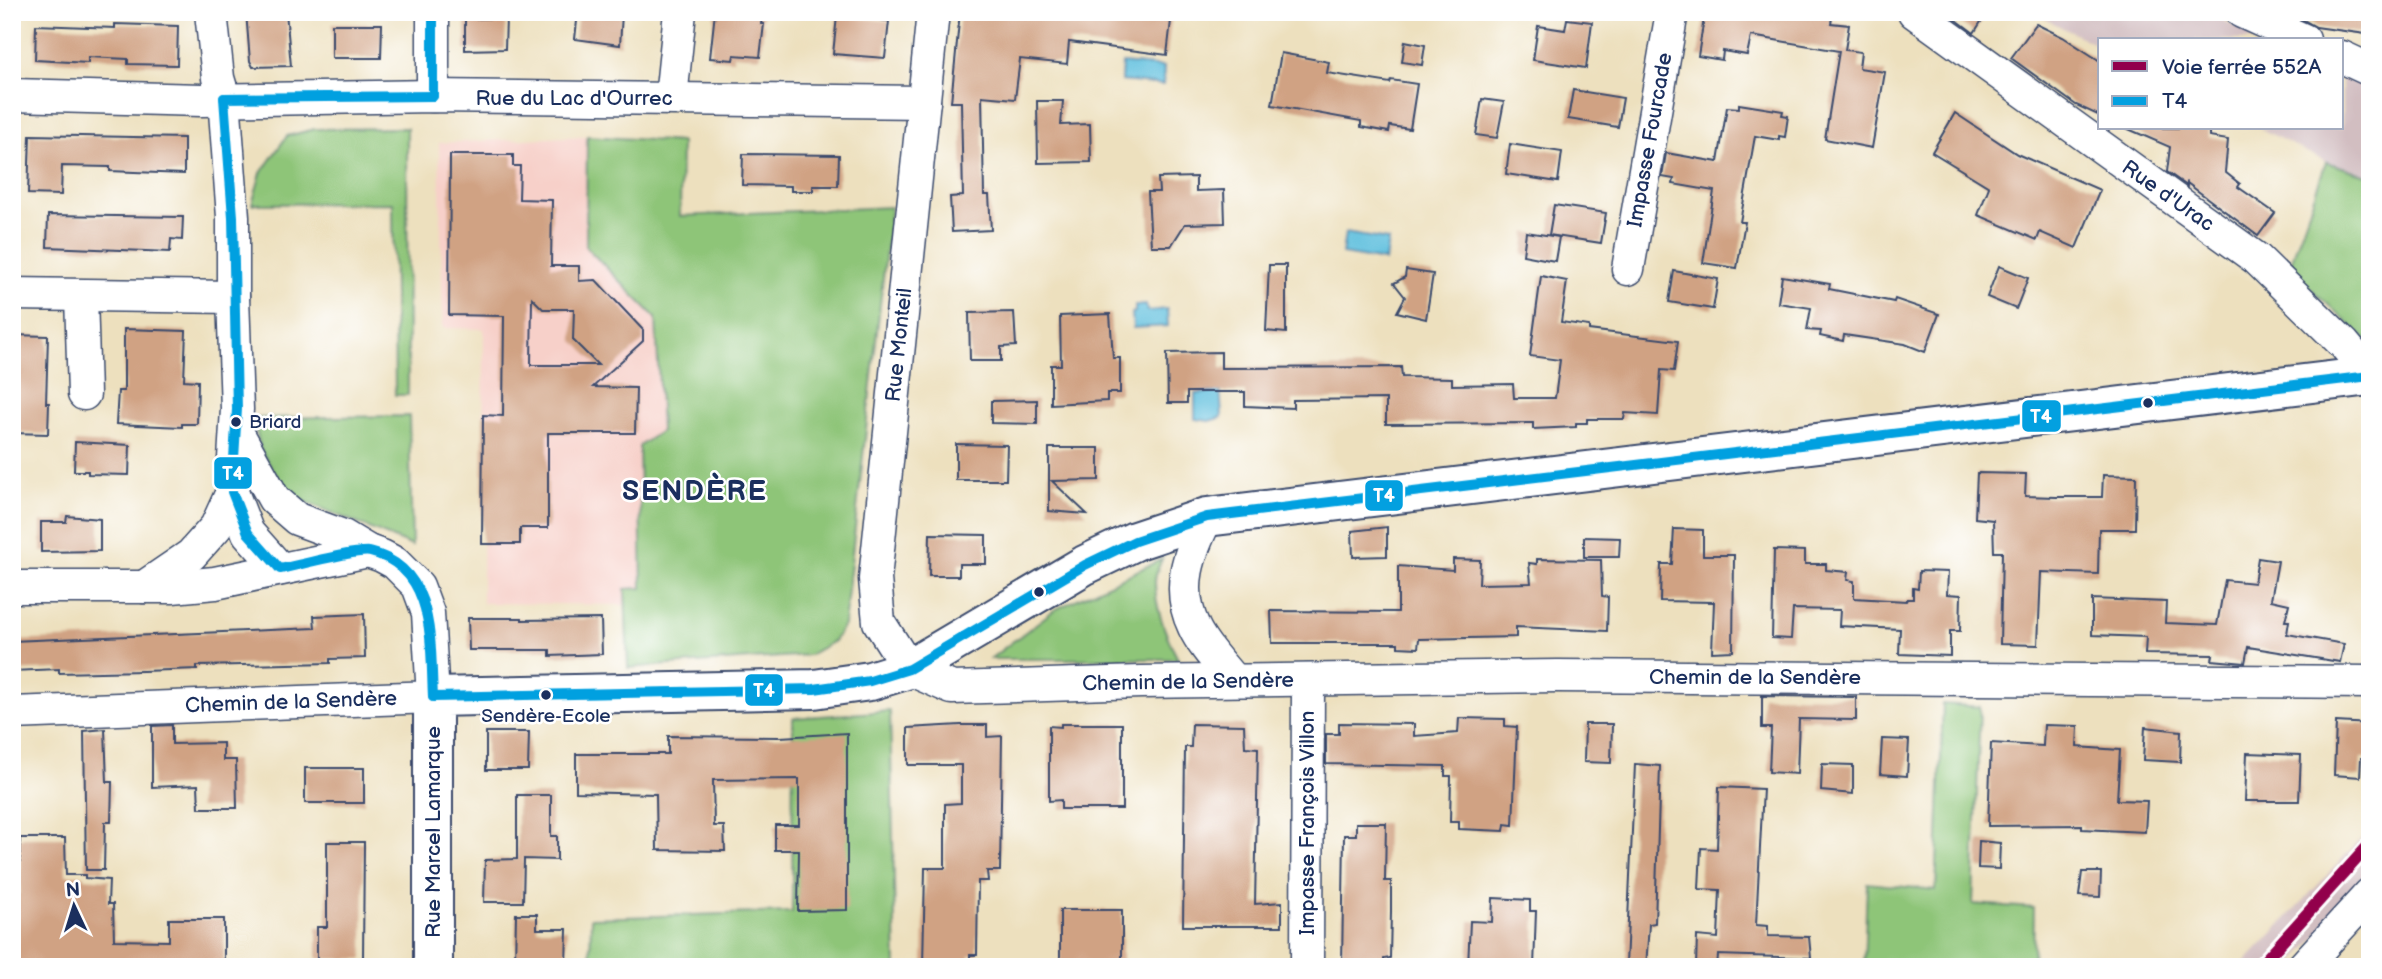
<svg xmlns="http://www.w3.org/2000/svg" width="2382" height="979" font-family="'Balsamiq Sans',sans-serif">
  <rect width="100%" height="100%" fill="#fff"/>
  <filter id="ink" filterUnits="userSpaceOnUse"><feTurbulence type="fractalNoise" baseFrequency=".0143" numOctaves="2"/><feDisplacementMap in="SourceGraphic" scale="14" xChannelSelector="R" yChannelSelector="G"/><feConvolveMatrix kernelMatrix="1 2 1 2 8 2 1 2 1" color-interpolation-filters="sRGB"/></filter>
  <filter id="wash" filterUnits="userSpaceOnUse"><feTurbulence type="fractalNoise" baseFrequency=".00686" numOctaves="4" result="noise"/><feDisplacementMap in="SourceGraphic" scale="28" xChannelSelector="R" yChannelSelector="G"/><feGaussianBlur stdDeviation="1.57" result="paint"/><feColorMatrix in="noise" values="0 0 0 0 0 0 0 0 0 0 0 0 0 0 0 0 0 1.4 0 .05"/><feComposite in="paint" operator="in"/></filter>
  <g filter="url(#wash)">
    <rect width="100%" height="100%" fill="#ede0be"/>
    <path fill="#f7d0c9" d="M587 136 586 247 656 318 661 431 639 446 642 588 625 589V605L482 603 484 329 443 328 439 143Z"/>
    <g fill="#d2bec1">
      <path d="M2032 12H2205L2266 40H2100V47Z"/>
      <path d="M2342 75 2370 85V176L2326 162 2259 128H2342Z"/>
      <path d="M2370 829V878L2289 967H2241Z"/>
    </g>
    <g fill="#8ec578" stroke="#547a6b" stroke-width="2">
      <path d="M407 128 408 395H395L393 203 252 204 261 173 287 136 315 129Z"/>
      <path d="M587 136 681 142 680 216 891 207 844 625 834 641 809 655 628 668 625 589 642 588 639 446 661 431 656 318 586 247Z"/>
      <path d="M2326 162 2370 176V344L2289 268Z"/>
      <path d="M409 416 412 546 294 497 277 476 261 451 253 418Z"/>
      <path d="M1162 559C1159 566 1155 574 1155 582 1155 609 1166 636 1178 659H990L1054 610Z"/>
      <path d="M1943 704 1980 707 1973 904 2034 908 2033 967H1864L1867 883 1936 890Z"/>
      <path d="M890 711 896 967H590L591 918 792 912 793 718Z"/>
    </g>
    <g fill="#60c0de" stroke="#3e789e" stroke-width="2">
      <path d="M1122 63 1164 67 1163 85 1121 81Z"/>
      <path d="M1345 233 1388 240 1385 261 1342 254Z"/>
      <path d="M1146 305 1147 311 1167 309 1168 326 1133 328 1132 313 1135 312V306Z"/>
      <path d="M1220 386 1222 417 1209 421 1195 419V394L1214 392V387Z"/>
    </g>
    <g id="blocks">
      <g fill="#d0a283" fill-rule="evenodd">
        <path d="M246 12H286L291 66 253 67 250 61Z"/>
        <path d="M578 12 622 14 620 45 575 39Z"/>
        <path d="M715 12H763L761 24H764L760 57 734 55 733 60 710 58Z"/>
        <path d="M960 12H1172L1167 55 1069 42 1067 64 1020 59 1015 99 982 96 984 195H989L991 230 952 232 950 197 963 196 961 102H951Z"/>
        <path d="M1705 12H1833L1831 23 1849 25 1845 50 1861 52 1859 68 1885 72 1872 148 1825 139 1839 51 1751 36 1747 55 1723 51 1722 60 1698 56Z"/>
        <path d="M1946 12H1987L1974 33Z"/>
        <path d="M2303 12H2368L2366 34 2316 27 2302 19Z"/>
        <path d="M837 16 889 21 885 58 833 54Z"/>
        <path d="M506 18 505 49 465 50V19Z"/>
        <path d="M1567 19 1592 22 1586 68 1533 60 1538 26 1565 30Z"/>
        <path d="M115 24 178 26 177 65 128 64V59L88 57V63L35 60 36 25 115 28Z"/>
        <path d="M332 24H382L381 58H332Z"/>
        <path d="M2036 24 2063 37 2100 61V116L2076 105 2011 58Z"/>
        <path d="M1405 41 1425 45 1422 65 1402 62Z"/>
        <path d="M1281 53 1329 62 1327 73 1390 83 1391 80 1417 84 1410 129 1390 126 1389 132 1361 127V121L1272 105Z"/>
        <path d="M1573 90 1623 98 1618 127 1568 119Z"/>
        <path d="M1482 99 1504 102 1497 138 1476 135Z"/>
        <path d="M1037 101H1063L1061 125 1090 124 1091 162 1038 163Z"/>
        <path d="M1739 104 1783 111 1782 115 1788 116 1785 137 1779 136V140L1755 136 1740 222H1745L1737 268 1703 263 1714 191 1673 184 1674 179 1662 177 1666 153 1718 162 1727 107 1739 108Z"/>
        <path d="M1955 113 2017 154 2100 190 2076 248 2040 232 2037 240 1978 215 1989 187 1932 152Z"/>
        <path d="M2126 128H2209V137L2228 140 2225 172 2240 184 2238 187 2275 213 2258 236 2187 183V186L2167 172 2170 147Z"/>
        <path d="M30 135 184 138V174L110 171V167L62 166 61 195 28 194Z"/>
        <path d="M1510 144 1562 152 1558 182 1506 174Z"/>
        <path d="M743 154 839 155 838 186H813V191H791V186L742 185Z"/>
        <path d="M450 155H513V166H520L519 199 552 200 551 266H579V281L596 280 643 330V341L593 387 636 388 635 433H548V528H520V544H482L483 415 503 416 504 316 449 315ZM532 298 543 309H574L573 340 598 365H531Z"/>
        <path d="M1196 177V191L1224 190 1225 223 1185 224 1171 246H1151L1148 192H1159L1158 178Z"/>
        <path d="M1554 205 1606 213 1601 243 1549 235Z"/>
        <path d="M48 215 183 217 182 240 171 239 170 252 47 247Z"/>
        <path d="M1526 232 1559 237 1555 261 1523 255Z"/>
        <path d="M1269 265H1286V333L1266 331Z"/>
        <path d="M1999 266 2028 278 2016 309 1987 297Z"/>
        <path d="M1406 270 1433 274 1426 319 1397 312 1405 297 1394 283 1405 277Z"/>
        <path d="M1674 271 1718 279 1713 309 1669 302Z"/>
        <path d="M1541 276 1567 281 1561 322 1589 326V330L1678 341 1674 371 1661 370 1658 415 1625 413 1624 419H1587V423H1576V427L1533 429V423L1386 424V399L1293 400V408L1245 406V392H1187V403H1168L1167 353 1221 352V368L1401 367 1402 377 1452 378V385L1513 384 1514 398H1555L1560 360 1530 356Z"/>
        <path d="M1782 276 1830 284 1829 289 1894 302 1895 299 1939 314 1925 352 1905 344 1844 335 1843 341 1820 336 1821 331 1807 330 1811 308 1778 303Z"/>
        <path d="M1014 312 1016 346 1001 347V361H970L969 313Z"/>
        <path d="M1110 314 1113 358H1120V393H1107V401L1051 404V365H1061L1060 316Z"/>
        <path d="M124 329 186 331 184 380 198 381 197 424H182V427L116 424 118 391H124Z"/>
        <path d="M12 335 48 336 46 403H49L48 434 12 433Z"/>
        <path d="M1037 400V424L991 423V401Z"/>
        <path d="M75 442 130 445 129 475 88 474V471H74Z"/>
        <path d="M956 444 1007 445 1006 480H956Z"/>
        <path d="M1049 448H1099V480L1052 481 1087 514 1049 511Z"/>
        <path d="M1977 473 2026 474 2025 496 2056 497H2102L2103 475 2136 476 2135 529H2099L2098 574 2041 572 2038 645 2000 644 2002 552H1994L1993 520 1975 518Z"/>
        <path d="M67 516 100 519V551L41 552V522H66Z"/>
        <path d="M1387 527V556L1353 557 1352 531Z"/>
        <path d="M1674 529 1703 530V555H1734L1733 651 1712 652 1714 602 1660 601 1661 564H1672Z"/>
        <path d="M930 534 986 535V564H959V576H929Z"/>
        <path d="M1584 537 1620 538 1619 557H1584Z"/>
        <path d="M1774 550 1805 551V564H1826V570L1848 572 1847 580 1854 581V598L1906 601 1907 599H1913V588L1918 589 1919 571 1948 572 1947 594 1961 595 1960 631H1950V656L1899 654 1900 629 1839 626 1840 610 1793 609 1791 639 1772 638Z"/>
        <path d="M2258 558 2278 561 2271 600 2289 604 2285 621H2289L2287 634 2344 644 2340 662 2248 647 2245 663 2212 660 2213 655 2145 654 2146 637 2092 635V599L2166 602 2165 623 2217 625 2225 580 2254 583Z"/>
        <path d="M1453 559 1480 560 1479 584 1531 583 1529 563 1537 564V559L1601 560 1602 596 1608 597 1607 631 1516 627V637L1419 639 1418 648 1398 647V643H1272L1271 611 1398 612V566L1453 570Z"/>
        <path d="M364 614 365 658 330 659V663L197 666V669L143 671 59 673V669L12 671V641L315 628 314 616Z"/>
        <path d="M468 618H522V620L601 619 602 654 550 656V650H469Z"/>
        <path d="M1762 696 1856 697V720L1799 719 1797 774 1769 772 1771 728H1762Z"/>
        <path d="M1459 718 1505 719V726L1517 727 1513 825 1505 824 1504 831 1459 829V822H1450L1451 776H1445V766L1326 764V734H1339V723L1414 724V736L1458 733Z"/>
        <path d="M2336 722 2370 724V758H2361L2360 777 2334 775Z"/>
        <path d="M1061 724H1122V809H1061V800L1049 801V726L1061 727Z"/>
        <path d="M1192 724 1244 725 1245 747 1258 748 1255 904 1282 902V926H1183L1185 747H1191Z"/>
        <path d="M1585 724H1612L1611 763 1584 762Z"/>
        <path d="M172 725V744L223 743V760H236L237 808H199L198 785 152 787V726Z"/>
        <path d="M961 725H987V737L1002 736 1000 871H987L988 881H978L977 955H970V967H923L925 868H945V804L961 803V765H908V728Z"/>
        <path d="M2044 725 2078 726 2077 747 2120 750 2117 800 2147 801 2145 832 2082 829V825L1988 826 1991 743 2043 746Z"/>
        <path d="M2145 727 2181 731 2180 762 2143 760Z"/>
        <path d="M105 729 107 782H112L111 822H105L104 870H86L84 731Z"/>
        <path d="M486 732H529L528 770H486Z"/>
        <path d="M847 733V910L798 911 799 850H775V825H799V779L713 780 714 826H724L725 851 657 850 656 794 576 792V754H668V736L780 737Z"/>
        <path d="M1882 739 1909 740 1907 776 1880 774Z"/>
        <path d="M2247 753 2301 755 2299 801H2245Z"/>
        <path d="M1635 764 1660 766 1655 923 1649 924 1646 967 1626 965Z"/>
        <path d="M1822 764 1853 765V794L1821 791Z"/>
        <rect x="305" y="768" width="59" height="35"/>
        <path d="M1719 787 1763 789 1756 925 1768 926V936L1809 937 1811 958 1718 955 1717 967H1696L1697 936 1718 938 1720 890 1699 889 1701 848 1717 849Z"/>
        <path d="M517 795H551V836H557V860L524 859 523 902H484L485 860 517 859Z"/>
        <path d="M1356 823H1386L1385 881H1391V912L1390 958 1384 959V967L1342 966 1344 835H1356Z"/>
        <path d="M20 838H65L66 875H85V878L109 880 108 904H113L114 940 169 941V919H224V967H12V934H16V893H20Z"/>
        <path d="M1979 841 2000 843 1999 869 1978 868Z"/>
        <path d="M327 842H364L363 959H317V927H327Z"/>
        <path d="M2082 872H2101L2100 897 2079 896Z"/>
        <path d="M1493 898 1530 900V911H1536L1534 967H1468L1470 921 1492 922Z"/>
        <rect x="1060" y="910" width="62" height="57"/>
        <path d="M516 914H537V929H567L566 965 515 964Z"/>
      </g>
    </g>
  </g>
  <g filter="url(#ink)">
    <use href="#blocks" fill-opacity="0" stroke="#3a4a6c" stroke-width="2"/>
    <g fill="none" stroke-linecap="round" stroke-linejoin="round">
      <g stroke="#3a4a6c" stroke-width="35">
        <g id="minor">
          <path d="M933 12 875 579 879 622 909 669 952 688 1141 682 1558 676 2370 682"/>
          <path d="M1914 12 2257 259 2344 344 2370 375"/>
          <path d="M2242 12 2304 40"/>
          <path d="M2342 57 2370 70"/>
          <path d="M12 95 202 100 433 96 924 102"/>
          <path d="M433 96V12"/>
          <path d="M671 98 680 12"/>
          <path d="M1628 269 1672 12"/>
          <path d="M12 294 233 297"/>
          <path d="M81 296 84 394"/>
          <path d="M232 492 248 533 280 569"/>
          <path d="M1207 517C1189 553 1175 588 1194 627 1202 645 1221 665 1233 680"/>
          <path d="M12 587H172L215 583 368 551"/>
          <path d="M144 587 191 555 216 527 232 492 237 409 233 297V217L224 98 218 78 211 12"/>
          <path d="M12 713 433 697 428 613 418 586 395 563 382 556 368 551 343 536 297 519 274 499 237 432"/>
          <path d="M1307 967 1308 680"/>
          <path d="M2303 967 2370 894"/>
        </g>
      </g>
      <g stroke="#3a4a6c" stroke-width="42">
        <path id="tertiary" d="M433 967V697L814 689 870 681 909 669 1085 565 1135 541 1207 517 2370 376"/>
      </g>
      <use href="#minor" stroke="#fff" stroke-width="32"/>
      <use href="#tertiary" stroke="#fff" stroke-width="38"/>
      <g stroke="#fff" stroke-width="16">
        <g id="bus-1">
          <path d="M433 12V96"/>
          <path d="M224 98 233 217 237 409 232 492 248 533 280 569C295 566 359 549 370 552 437 568 430 644 433 697"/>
          <path d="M224 98 433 96"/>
          <path d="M433 697 814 689 870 681 909 669 1085 565 1135 541 1207 517 2370 376"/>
        </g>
      </g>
      <use href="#bus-1" stroke="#03a0e0" stroke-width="10"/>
      <g stroke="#fff" stroke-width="18">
        <path id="rail-1" d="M2259 967 2370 844"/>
      </g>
      <use href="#rail-1" stroke="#92004c" stroke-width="12"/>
    </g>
  </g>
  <g fill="#1b2f5e" stroke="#fff" stroke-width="2.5">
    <circle cx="2148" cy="403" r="6"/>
    <circle cx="236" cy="422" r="6"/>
    <circle cx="1039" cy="592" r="6"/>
    <circle cx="546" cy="695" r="6"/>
  </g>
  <g text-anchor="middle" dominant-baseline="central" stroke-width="5" stroke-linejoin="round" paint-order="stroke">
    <g font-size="19" fill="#1b2f5e" stroke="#fff" text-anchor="start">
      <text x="249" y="422">Briard</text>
      <text x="546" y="716" text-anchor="middle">Sendère-Ecole</text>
    </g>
    <g font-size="21" fill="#1b2f5e" stroke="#fff">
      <text x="574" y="98">Rue du Lac d'Ourrec</text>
      <text transform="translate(1650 140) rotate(-80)">Impasse Fourcade</text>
      <text transform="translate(2168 196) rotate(35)">Rue d'Urac</text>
      <text transform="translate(899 345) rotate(-84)">Rue Monteil</text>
      <text x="1755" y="677">Chemin de la Sendère</text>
      <text transform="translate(1188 682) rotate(-1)">Chemin de la Sendère</text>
      <text transform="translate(291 702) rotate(-2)">Chemin de la Sendère</text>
      <text transform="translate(1307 823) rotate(-90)">Impasse François Villon</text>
      <text transform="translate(433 832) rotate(-90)">Rue Marcel Lamarque</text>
    </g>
    <g font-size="28" font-weight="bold" letter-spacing="2" fill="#1b2f5e" stroke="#fff">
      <text x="695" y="491">SENDÈRE</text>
    </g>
  </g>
  <g stroke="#fff" stroke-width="2.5">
    <rect x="2021" y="399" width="41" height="34" rx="7" fill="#03a0e0"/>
    <rect x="213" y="456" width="40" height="34" rx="7" fill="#03a0e0"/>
    <rect x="1364" y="479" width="40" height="33" rx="7" fill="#03a0e0"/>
    <rect x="744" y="673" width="40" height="34" rx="7" fill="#03a0e0"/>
  </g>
  <g font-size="19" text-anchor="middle" font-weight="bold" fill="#fff">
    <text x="2041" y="423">T4</text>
    <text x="233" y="480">T4</text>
    <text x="1384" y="502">T4</text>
    <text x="764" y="697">T4</text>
  </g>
  <rect width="2382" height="979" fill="none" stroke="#fff" stroke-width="42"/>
  <rect x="2098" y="38" width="245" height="91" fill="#ffffff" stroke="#a4acbf" stroke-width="2"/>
  <rect x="2112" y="61" width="35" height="10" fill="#92004c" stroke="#a4acbf" stroke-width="2"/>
  <text x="2162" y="74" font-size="21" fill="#1b2f5e">Voie ferrée 552A</text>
  <rect x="2112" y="96" width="35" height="10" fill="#03a0e0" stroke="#a4acbf" stroke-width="2"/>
  <text x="2162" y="108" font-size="21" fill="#1b2f5e">T4</text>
  <g transform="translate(74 906) rotate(356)" stroke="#ffffff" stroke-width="5" paint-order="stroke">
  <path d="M0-5L12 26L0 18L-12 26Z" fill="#1b2f5e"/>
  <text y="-10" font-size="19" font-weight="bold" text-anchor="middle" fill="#1b2f5e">N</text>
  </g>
</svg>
